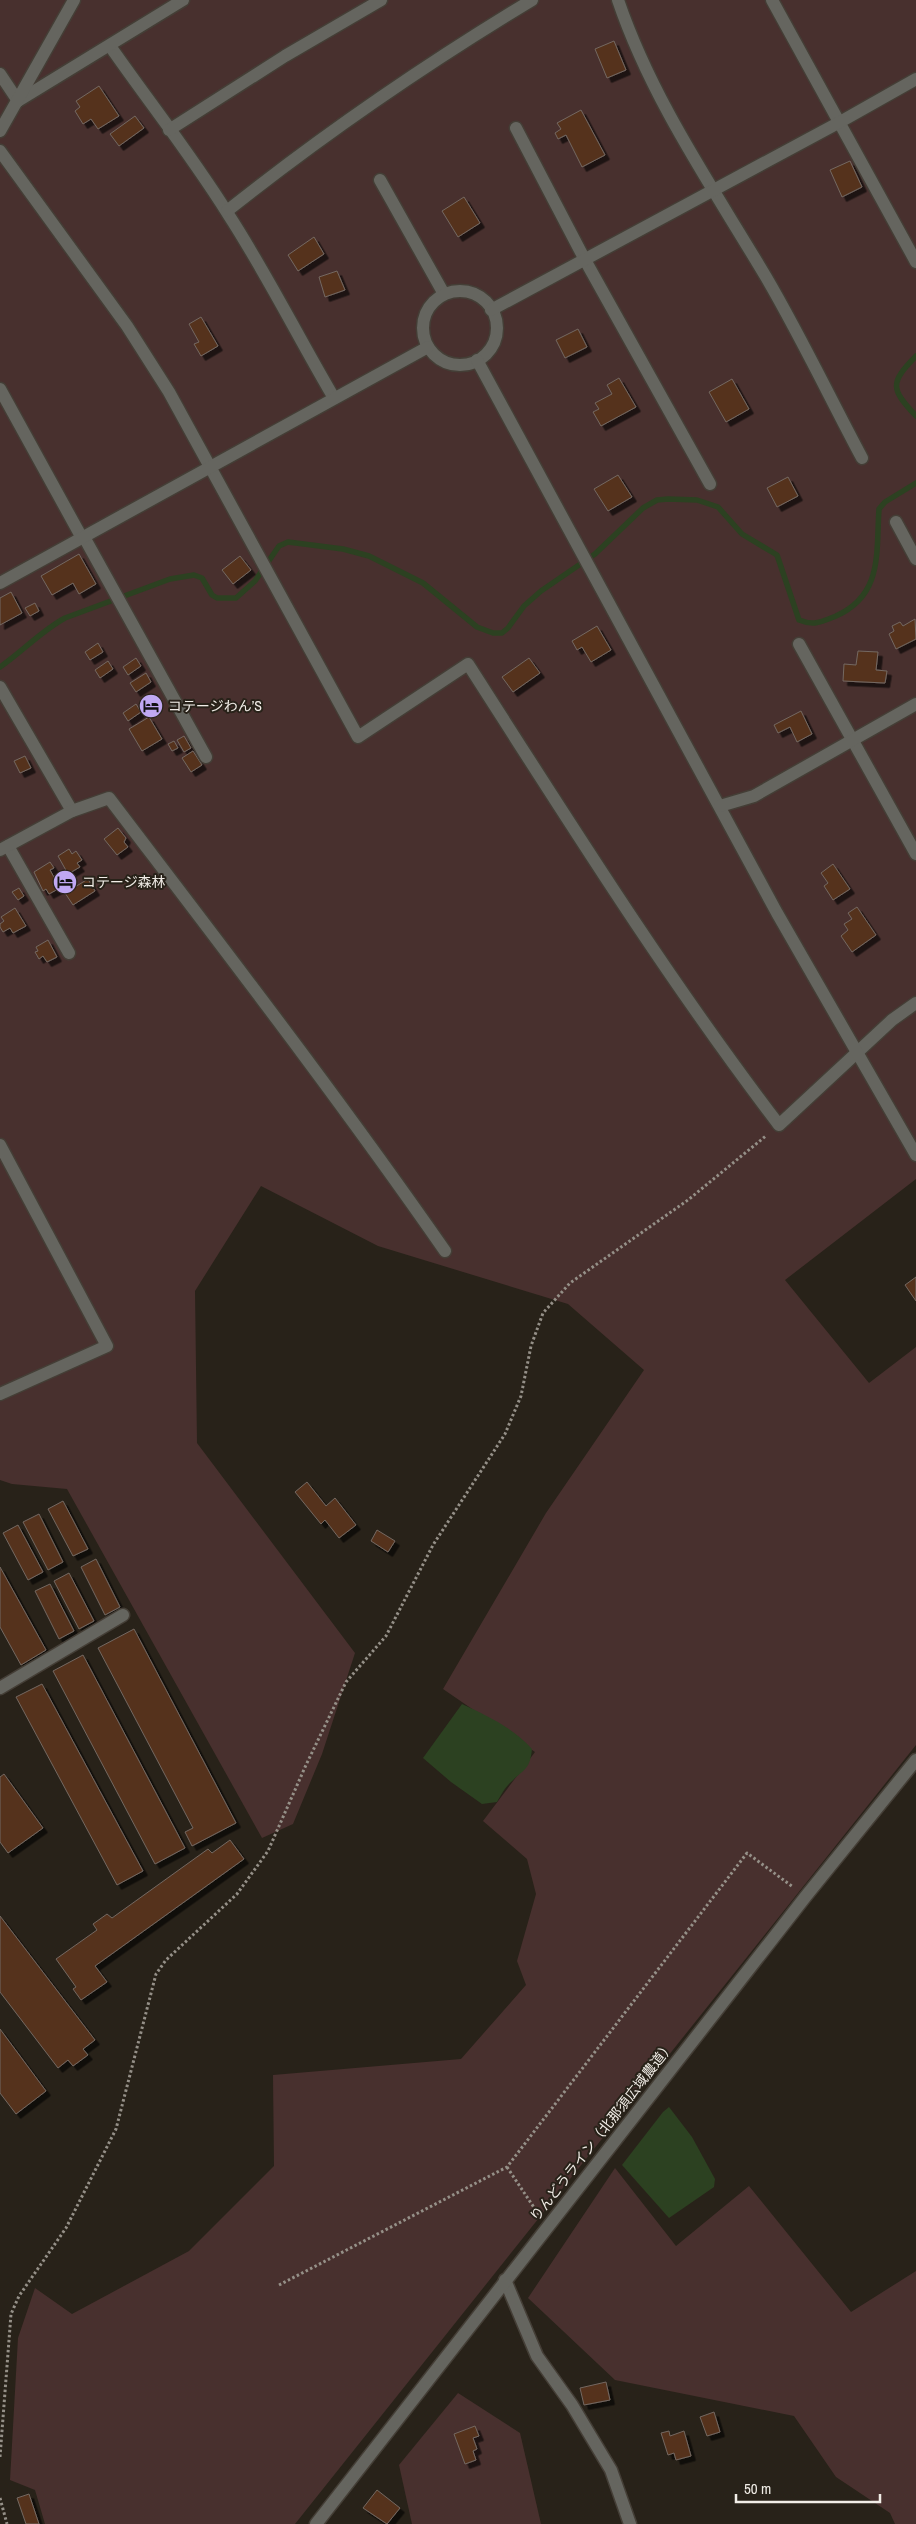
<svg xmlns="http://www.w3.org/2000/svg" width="916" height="2524" font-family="'Archivo Narrow','Noto Sans JP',sans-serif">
  <defs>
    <filter id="shadow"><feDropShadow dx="4.5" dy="4.5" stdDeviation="0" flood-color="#0009"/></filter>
  </defs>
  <rect width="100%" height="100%" fill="#282219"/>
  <g fill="#48302e">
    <path d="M0 0H916V1179L785 1280 869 1383 916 1347V1745L295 2524H45L35 2490 10 2480 18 2338 35 2288 72 2314 189 2251 274 2166 273 2075 461 2059 526 1985 517 1961 536 1894 527 1859 483 1821 535 1752 443 1689 546 1513 644 1370 568 1304 378 1246 261 1186 195 1291 197 1443 355 1653 322 1754 293 1824 262 1838 67 1489 12 1484 0 1480Z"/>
    <path d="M615 2168 676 2246 749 2186 851 2312 916 2271V2524H895L890 2513 836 2477 794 2416 615 2380 528 2298Z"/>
    <path d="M458 2393 520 2433 541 2524H412L399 2465Z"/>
  </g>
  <g fill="#2c4121">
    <path d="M462 1704C486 1715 515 1729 532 1749 530 1770 524 1769 511 1782 505 1787 501 1795 497 1802L482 1804 451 1782 423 1758Z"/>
    <path d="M669 2107 692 2137 715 2179 714 2187 669 2218 622 2165 663 2112Z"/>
  </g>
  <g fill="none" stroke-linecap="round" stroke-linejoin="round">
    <g stroke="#2c4121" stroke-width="5.5">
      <path d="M916 356C890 383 890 388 916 416"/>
      <path d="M0 667C22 652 41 631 65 618L170 579 194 575 202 578 212 595 217 598H236L255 581 279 546 288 542 343 549 369 556 423 583 477 627 493 633H502L508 628 524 606 541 591 595 554 643 508 657 500 668 499 697 500 718 507 742 534 777 555 799 620C814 626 821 622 836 616 883 595 876 553 879 509L885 502 916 483"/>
    </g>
  </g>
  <g fill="#54331e" stroke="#746861" filter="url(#shadow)">
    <path d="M614 41 626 70 607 78 595 49Z"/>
    <path d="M99 86 119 116 98 129 91 119 83 124 75 111 80 107 76 101Z"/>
    <path d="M581 110 605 155 582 167 566 135 558 139 555 133 561 129 557 123Z"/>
    <path d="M135 116 144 128 119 146 110 134Z"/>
    <path d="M850 161 862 187 842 197 830 170Z"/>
    <path d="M464 197 480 223 458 237 442 211Z"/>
    <path d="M314 237 324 254 298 271 288 255Z"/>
    <path d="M337 271 345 290 325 297 319 277Z"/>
    <path d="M201 317 218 346 201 356 194 344 199 342 189 324Z"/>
    <path d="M578 329 587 347 565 358 556 340Z"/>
    <path d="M619 378 636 407 601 426 593 412 599 409 595 403 612 394 607 385Z"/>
    <path d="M732 379 749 409 726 422 709 392Z"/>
    <path d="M618 475 632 497 608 511 594 489Z"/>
    <path d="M788 477 798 496 777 507 767 488Z"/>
    <path d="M79 554 96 584 79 594 73 583 52 595 41 576Z"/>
    <path d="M240 556 251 570 233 584 222 570Z"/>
    <path d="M11 592 22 613 0 625V598Z"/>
    <path d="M35 603 39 611 30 616 25 608Z"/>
    <path d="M915 619 916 639 896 649 889 634 894 631 892 626 900 622 903 626Z"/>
    <path d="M597 626 611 650 591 662 582 647 577 650 572 641Z"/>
    <path d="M98 643 103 652 90 660 85 652Z"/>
    <path d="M858 651 878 652 876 670 887 671 885 683 843 681 844 664 856 665Z"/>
    <path d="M136 658 141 666 128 675 123 667Z"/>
    <path d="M529 658 540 673 513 692 502 677Z"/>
    <path d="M108 661 113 669 100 678 95 670Z"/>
    <path d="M146 673 151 682 136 692 130 683Z"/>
    <path d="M136 704 141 712 128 721 123 713Z"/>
    <path d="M801 711 812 734 797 742 790 727 778 733 774 725Z"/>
    <path d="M149 717 162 739 142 751 129 729Z"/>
    <path d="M184 736 191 748 184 752 177 740Z"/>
    <path d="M174 741 178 748 172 751 168 744Z"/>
    <path d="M193 751 202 765 191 772 182 758Z"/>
    <path d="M25 756 31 768 20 773 14 761Z"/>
    <path d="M118 828 126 838 124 842 128 847 117 855 104 839Z"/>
    <path d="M69 849 72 854 76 851 82 860 77 863 80 867 68 874 58 856Z"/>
    <path d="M50 862 54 868 50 870 60 888 49 894 46 889 43 891 34 872Z"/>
    <path d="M833 864 850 889 833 900 824 886 828 883 821 873Z"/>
    <path d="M88 879 95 891 73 905 65 893Z"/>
    <path d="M19 888 24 896 18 900 12 892Z"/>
    <path d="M857 907 876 935 852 952 841 936 848 930 844 924 852 919 848 913Z"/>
    <path d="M15 908 26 926 13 933 10 928 3 932 0 927V924L4 921 1 917Z"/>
    <path d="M48 940 57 957 47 962 43 956 39 959 35 952 38 951 36 947Z"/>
    <path d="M916 1277V1301L905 1285Z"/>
    <path d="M307 1482 326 1506 335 1498 356 1525 339 1538 325 1520 321 1524 295 1492Z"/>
    <path d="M63 1501 88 1549 73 1556 48 1509Z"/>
    <path d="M39 1514 63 1562 48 1570 23 1522Z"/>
    <path d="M18 1525 43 1572 28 1580 3 1533Z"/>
    <path d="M377 1530 395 1541 388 1552 371 1541Z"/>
    <path d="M96 1559 120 1607 105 1615 81 1567Z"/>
    <path d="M0 1567 46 1650 21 1665 0 1627Z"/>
    <path d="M69 1573 94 1621 79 1629 54 1581Z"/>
    <path d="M50 1584 74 1631 59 1639 35 1591Z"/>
    <path d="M134 1629 236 1823 192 1846 185 1832 193 1828 98 1648Z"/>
    <path d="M83 1655 185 1848 155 1864 53 1671Z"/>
    <path d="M42 1684 143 1871 117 1885 16 1697Z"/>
    <path d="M4 1774 43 1828 8 1853 0 1842V1777Z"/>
    <path d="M230 1840 244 1859 95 1966 107 1982 81 2000 73 1989 76 1987 56 1959 97 1930 93 1924 107 1914 112 1918 208 1849 212 1853Z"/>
    <path d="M0 1916 95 2040 83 2049 88 2055 73 2066 68 2060 58 2068 0 1992Z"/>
    <path d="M0 2029 46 2091 16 2114 0 2093Z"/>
    <path d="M606 2382 610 2400 584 2405 580 2388Z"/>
    <path d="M714 2412 720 2432 707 2436 700 2417Z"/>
    <path d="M475 2426 479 2436 473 2438 477 2449 473 2451 476 2460 465 2464 454 2434Z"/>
    <path d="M669 2431 670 2436 684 2431 691 2456 676 2460 674 2453 668 2455 661 2433Z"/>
    <path d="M377 2490 400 2508 387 2524 363 2508Z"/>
    <path d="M29 2494 39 2524H26L17 2498Z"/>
  </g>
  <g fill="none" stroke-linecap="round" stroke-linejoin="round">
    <g stroke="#443e36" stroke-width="15">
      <g id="minor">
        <path d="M618 0C652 100 712 186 766 277 800 335 830 398 862 458"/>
        <path d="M772 0 916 262"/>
        <path d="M110 46C149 102 192 156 228 214 267 274 298 337 334 398"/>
        <path d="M0 74 18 101"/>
        <path d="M18 101 183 0"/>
        <path d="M516 128 585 260 710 484"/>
        <path d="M169 130 285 56 381 0"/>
        <path d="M0 131 74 0"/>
        <path d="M0 151 127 326 169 392 358 737 468 664C568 820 666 977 779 1125L892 1020 916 1003"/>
        <path d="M380 180 444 294"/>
        <path d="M227 211C324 134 426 64 532 0"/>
        <circle cx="460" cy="328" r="37"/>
        <path d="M491 310 840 122 916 79"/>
        <path d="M477 360 777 913 916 1155"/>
        <path d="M0 389 82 538"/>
        <path d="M896 522 916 559"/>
        <path d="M84 537 206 757"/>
        <path d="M0 583 428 347"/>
        <path d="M799 644 916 854"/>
        <path d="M0 687 72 811"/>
        <path d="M720 806 754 796 916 704"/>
        <path d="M8 846 69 953"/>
        <path d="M0 850 72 811 109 798C223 948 338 1097 445 1251"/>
        <path d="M0 1145 107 1346 0 1394"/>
        <path d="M0 1688 123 1615"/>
        <path d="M505 2280 537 2356 572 2405 611 2470 630 2524"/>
        <path d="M316 2524 806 1896 916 1760"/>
      </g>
    </g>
    <g stroke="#959088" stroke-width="3" stroke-dasharray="2.5 2.5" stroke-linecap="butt">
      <path d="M507 2167 539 2215"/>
      <path d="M279 2285 507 2167 747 1853 793 1887"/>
      <path d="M0 2457 11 2314 19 2296 66 2228 116 2129 156 1974 166 1960 237 1894 268 1851 306 1765 346 1682 386 1636 433 1545 505 1434 521 1396 531 1346 543 1313 570 1283 688 1200 767 1135"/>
      <path d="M0 2498 7 2524"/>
    </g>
    <use href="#minor" stroke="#65655f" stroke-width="12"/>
  </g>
  <defs>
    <g id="hotel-disc" transform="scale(1.25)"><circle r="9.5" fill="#c0a8f3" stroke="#282219"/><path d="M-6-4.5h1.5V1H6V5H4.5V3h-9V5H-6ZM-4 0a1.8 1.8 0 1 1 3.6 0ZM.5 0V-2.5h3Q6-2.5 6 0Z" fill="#111"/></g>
  </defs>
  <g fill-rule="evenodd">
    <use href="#hotel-disc" x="151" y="706"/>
    <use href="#hotel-disc" x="65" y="882"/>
  </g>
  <g text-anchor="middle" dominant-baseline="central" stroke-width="4" stroke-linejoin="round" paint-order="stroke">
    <g font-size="14" fill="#f1ede7" stroke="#282219" text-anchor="start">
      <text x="168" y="706">コテージわん’S</text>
      <text x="82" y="882">コテージ森林</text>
    </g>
    <g font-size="14" fill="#f1ede7" stroke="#282219">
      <text transform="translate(602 2131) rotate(-52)">りんどうライン（北那須広域農道）</text>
    </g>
  </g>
  <path d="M736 2494v8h144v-8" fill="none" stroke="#f1ede7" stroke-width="2.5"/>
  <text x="744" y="2494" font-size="15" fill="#f1ede7" stroke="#282219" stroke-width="4" paint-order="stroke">50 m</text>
</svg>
